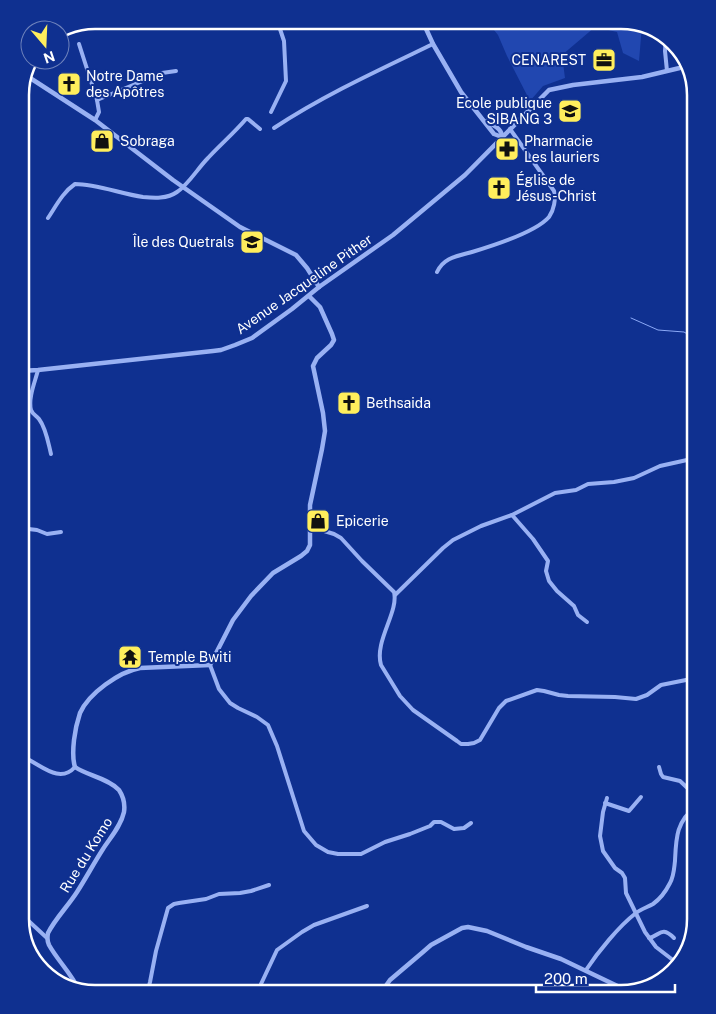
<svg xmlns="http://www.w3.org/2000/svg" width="716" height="1014" font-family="'Public Sans',sans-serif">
  <rect width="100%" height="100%" fill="#0f3090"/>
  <path fill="#2147b0" d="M486 20H626L642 25 639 61 623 53 617 32 595 27 562 55 565 78 543 86 530 101 507 56 498 35Z"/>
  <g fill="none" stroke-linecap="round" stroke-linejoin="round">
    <path stroke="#8ba9f7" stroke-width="1" d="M631 318 658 330 684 332 696 339"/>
    <g stroke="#99b1f3" stroke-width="4">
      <path d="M666 37 665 51 667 71"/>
      <path d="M79 44 97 100 99 112 95 120"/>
      <path d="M97 100 162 73 176 71"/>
      <path d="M271 112 286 81 284 41 277 20"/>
      <path d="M274 128C324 95 379 70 433 44"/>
      <path d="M48 218C56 206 63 192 75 184 97 184 121 194 143 197 154 198 167 199 177 192 188 185 198 168 208 158 220 145 234 133 246 119H248L260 129"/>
      <path d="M437 272C444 257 458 256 472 252 492 246 536 232 549 217 554 210 556 199 554 191L510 129"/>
      <path d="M38 370C35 382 28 398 31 410 33 415 36 415 39 419 46 428 48 442 51 454"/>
      <path d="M512 515 533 539 548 561 546 571 549 581 557 591 574 606 578 615 587 622"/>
      <path d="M311 527 334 534 341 538 362 561 394 592C399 612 374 641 381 665L400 696 413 710 457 741 461 744H468L474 743 480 740 499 708 506 701 537 690 544 691 559 695 568 696 615 697 636 699 647 695 661 685 696 678"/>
      <path d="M20 528 37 530 47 534 61 532"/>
      <path d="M395 595 443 548 453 540 481 526 512 515 555 493 576 490 588 484 614 482 634 478 660 466 696 458"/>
      <path d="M210 665 219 689 230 703 238 708 257 717 268 725 277 746 304 831 316 845 328 852 338 854H361L385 842 410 834 430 826 434 822H441L454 829 464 828 471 823"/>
      <path d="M20 756C38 761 58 786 75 767"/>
      <path d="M659 767 661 774 663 777 680 781 696 796"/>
      <path d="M607 798 603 812 600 836 603 851 615 868 622 873 625 878 626 893 645 932 656 947 678 964"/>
      <path d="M605 803 629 811 641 797"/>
      <path d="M20 913 47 938"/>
      <path d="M649 938C660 936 661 925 674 938"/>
      <path d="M586 970C598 952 619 926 636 913 641 909 648 907 653 904 660 899 666 891 670 883 674 876 674 869 675 861 676 839 676 821 696 807"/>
      <path d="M147 994 150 982 156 951 168 908 174 904 179 903 206 899 219 894 240 893 251 891 269 885"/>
      <path d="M262 994 261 984 277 950 302 932 314 925 367 906"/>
    </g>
    <g stroke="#99b1f3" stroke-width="4.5">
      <path d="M422 20 433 44 461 92 494 134 502 137"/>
      <path d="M27 76 95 120 173 180 240 227 296 255 307 268 319 287"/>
      <path d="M487 121C493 126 502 128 502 137"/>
      <path d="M20 371 38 370 213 351 221 350 235 345 252 338 292 309 319 287 393 235 465 175 549 90 573 85 642 77 688 66"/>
      <path d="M79 990C71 973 58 961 49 945 47 941 47 938 48 933 55 919 68 906 77 892 86 878 94 863 103 849 110 838 121 826 124 812 125 805 123 796 119 790 108 778 88 776 75 767 72 758 73 749 74 740 75 731 77 722 80 713 89 693 119 672 140 668L210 665 233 620 251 596 273 573 301 556 307 551 310 545V505L322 449 325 431 323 413 313 366 317 358 331 345 334 340 332 334 320 307 309 296"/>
      <path d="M380 994 390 980 423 952 431 945 462 928 468 927 487 931 526 947 561 959 630 992"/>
    </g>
  </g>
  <defs>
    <g id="office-square" transform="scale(1.25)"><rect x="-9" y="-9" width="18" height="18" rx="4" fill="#ffee5c" stroke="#0f3090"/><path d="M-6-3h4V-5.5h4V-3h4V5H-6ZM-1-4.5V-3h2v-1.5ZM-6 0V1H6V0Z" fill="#111"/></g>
    <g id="church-square" transform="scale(1.25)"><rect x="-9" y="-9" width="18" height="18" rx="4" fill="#ffee5c" stroke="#0f3090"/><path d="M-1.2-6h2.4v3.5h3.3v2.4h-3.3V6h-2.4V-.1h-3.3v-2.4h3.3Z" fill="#111"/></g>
    <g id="school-square" transform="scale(1.25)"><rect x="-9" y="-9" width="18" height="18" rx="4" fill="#ffee5c" stroke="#0f3090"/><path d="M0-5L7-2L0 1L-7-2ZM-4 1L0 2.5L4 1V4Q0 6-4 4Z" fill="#111"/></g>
    <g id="shop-square" transform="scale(1.25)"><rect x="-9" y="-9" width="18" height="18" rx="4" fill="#ffee5c" stroke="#0f3090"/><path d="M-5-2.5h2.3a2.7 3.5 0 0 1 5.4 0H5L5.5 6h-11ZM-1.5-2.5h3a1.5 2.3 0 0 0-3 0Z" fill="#111"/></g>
    <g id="pharmacy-square" transform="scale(1.25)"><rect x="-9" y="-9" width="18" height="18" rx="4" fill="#ffee5c" stroke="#0f3090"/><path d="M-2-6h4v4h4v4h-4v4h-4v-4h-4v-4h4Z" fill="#111"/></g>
    <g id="temple-square" transform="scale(1.25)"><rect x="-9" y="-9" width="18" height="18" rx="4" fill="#ffee5c" stroke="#0f3090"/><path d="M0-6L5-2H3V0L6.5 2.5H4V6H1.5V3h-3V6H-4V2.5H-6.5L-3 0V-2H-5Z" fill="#111"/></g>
  </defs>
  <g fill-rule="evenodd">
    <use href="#office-square" x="604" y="60"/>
    <use href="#church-square" x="69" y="84"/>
    <use href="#school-square" x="570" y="111"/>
    <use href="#shop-square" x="102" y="141"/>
    <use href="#pharmacy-square" x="507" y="149"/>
    <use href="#church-square" x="499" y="188"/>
    <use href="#school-square" x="252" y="242"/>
    <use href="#church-square" x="349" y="403"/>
    <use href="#shop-square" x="318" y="521"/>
    <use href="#temple-square" x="130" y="657"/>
  </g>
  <g text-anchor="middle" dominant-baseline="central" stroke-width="4" stroke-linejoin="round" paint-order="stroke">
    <g font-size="14" fill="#fff" stroke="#0f3090" text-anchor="start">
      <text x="586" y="60" text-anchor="end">CENAREST</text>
      <text x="86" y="76">Notre Dame<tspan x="86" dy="16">des Apôtres</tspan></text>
      <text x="552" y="103" text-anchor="end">Ecole publique<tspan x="552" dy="16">SIBANG 3</tspan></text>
      <text x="120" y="141">Sobraga</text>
      <text x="524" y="141">Pharmacie<tspan x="524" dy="16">Les lauriers</tspan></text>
      <text x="516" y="180">Église de<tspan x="516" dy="16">Jésus-Christ</tspan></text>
      <text x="234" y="242" text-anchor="end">Île des Quetrals</text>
      <text x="366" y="403">Bethsaida</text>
      <text x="336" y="521">Epicerie</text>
      <text x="148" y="657">Temple Bwiti</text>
    </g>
    <g font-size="14" fill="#fff" stroke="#0f3090">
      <text transform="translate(304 284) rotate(-35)">Avenue Jacqueline Pither</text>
      <text transform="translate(86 855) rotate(-58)">Rue du Komo</text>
    </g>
  </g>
  <path d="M0 0H716V1014H0ZM95 29H621A66 66 0 0 1 687 95V919A66 66 0 0 1 621 985H95A66 66 0 0 1 29 919V95A66 66 0 0 1 95 29Z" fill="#0f3090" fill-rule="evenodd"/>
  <path fill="none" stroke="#fff" stroke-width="2.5" d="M95 29H621A66 66 0 0 1 687 95V919A66 66 0 0 1 621 985H95A66 66 0 0 1 29 919V95A66 66 0 0 1 95 29Z"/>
  <g transform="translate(45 45) rotate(161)"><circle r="24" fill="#0f3090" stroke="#6f83bc"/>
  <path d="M0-4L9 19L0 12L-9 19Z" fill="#ffee5c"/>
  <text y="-8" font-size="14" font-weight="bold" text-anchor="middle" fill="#ffffff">N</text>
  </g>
  <path d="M536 984v8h139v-8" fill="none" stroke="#ffffff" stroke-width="2.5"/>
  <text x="544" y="984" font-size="15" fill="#ffffff" stroke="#0f3090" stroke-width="4" paint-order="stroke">200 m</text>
</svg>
